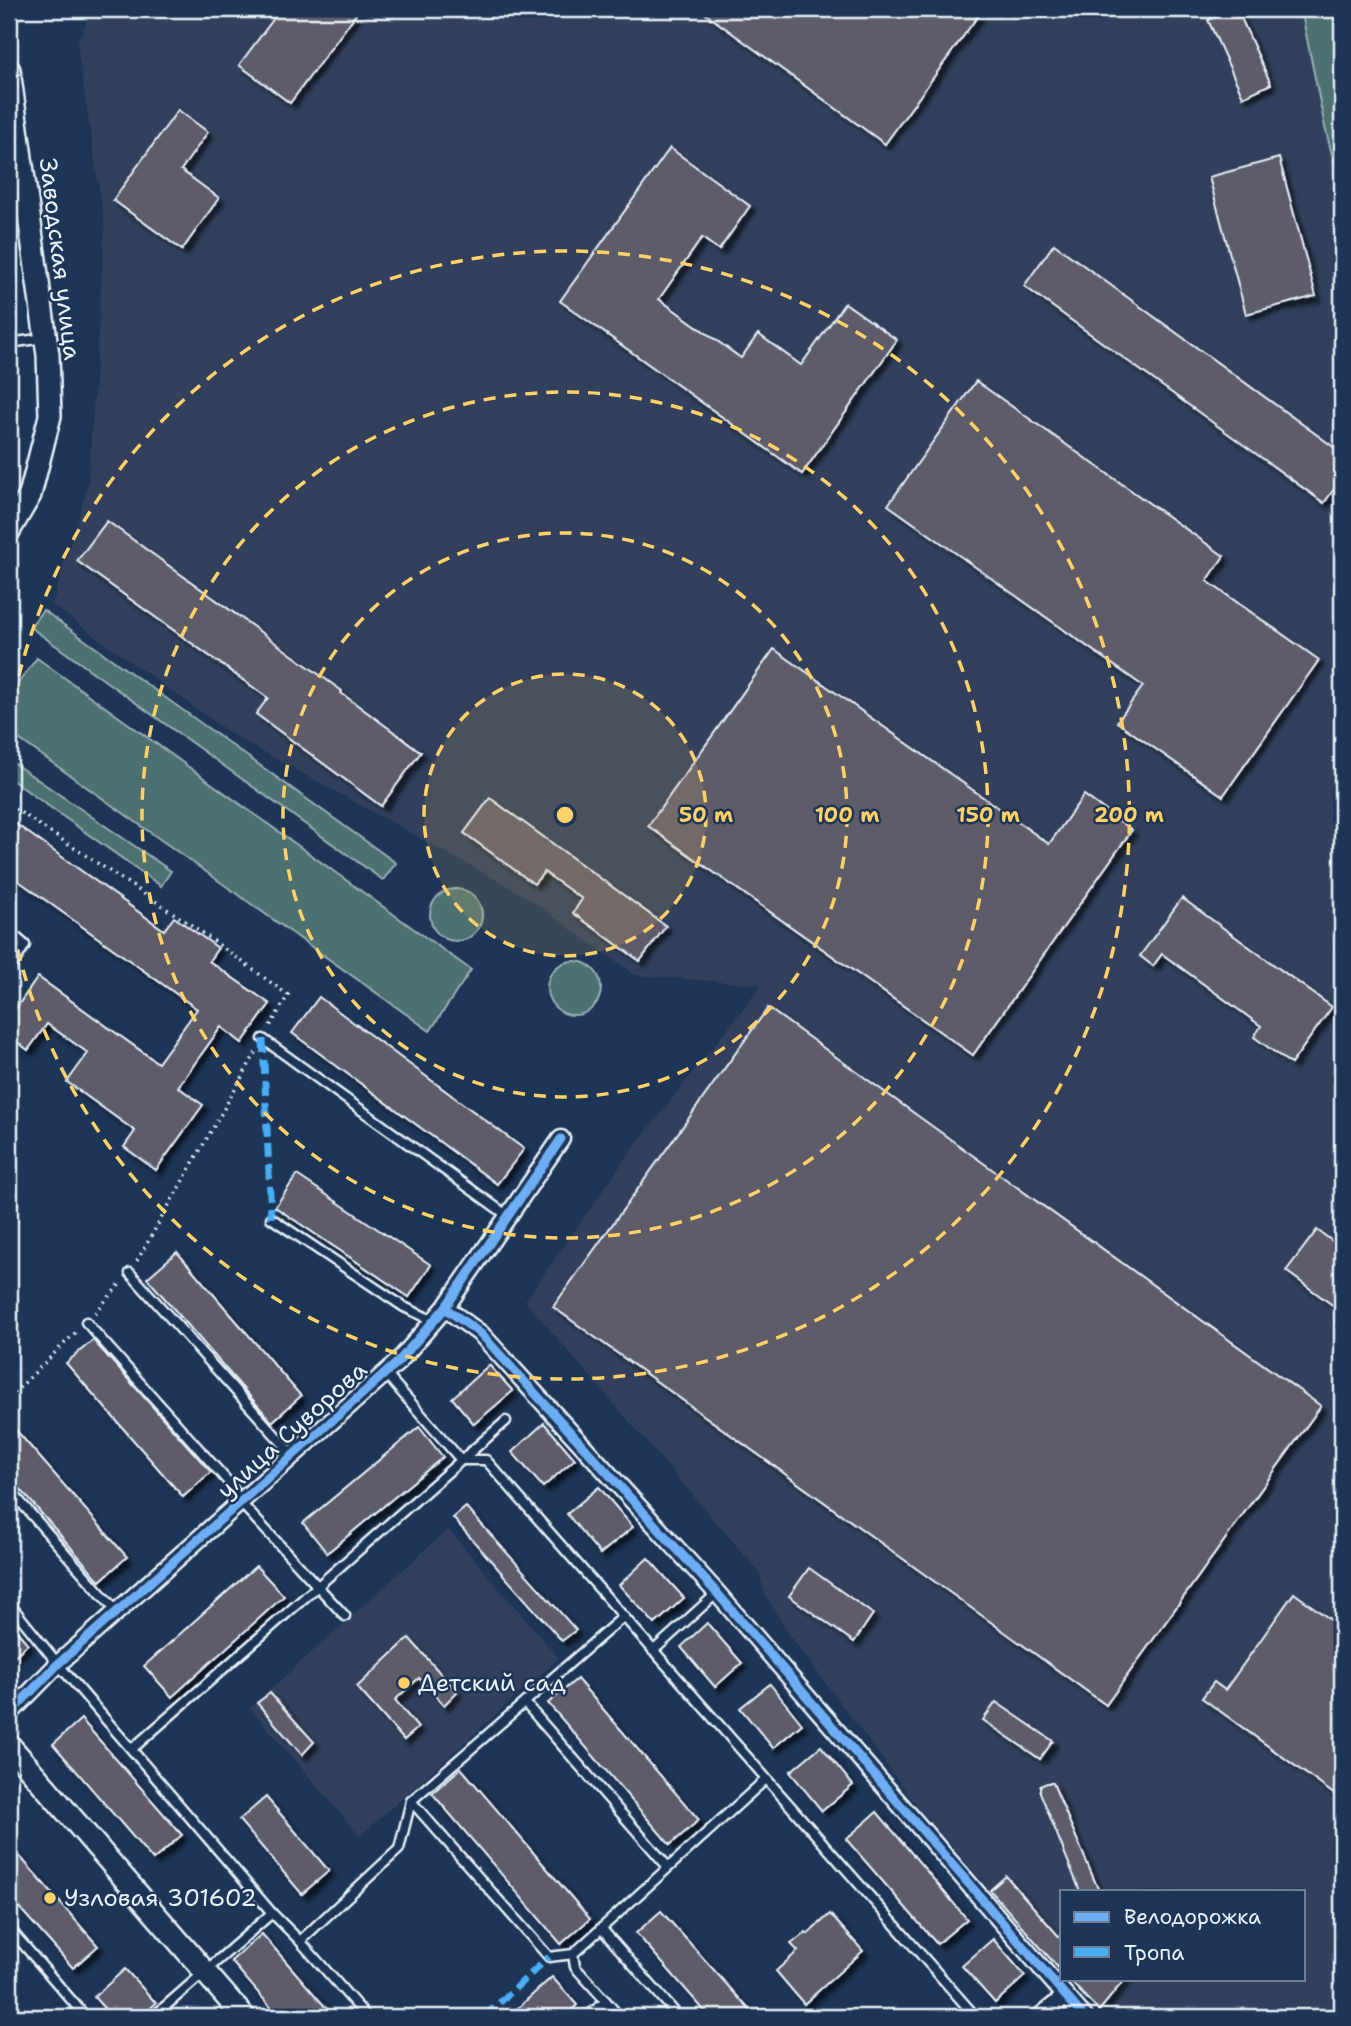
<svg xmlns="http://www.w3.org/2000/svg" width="1351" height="2026" font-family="'Shantell Sans',sans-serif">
  <defs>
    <filter id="shadow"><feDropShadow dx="5" dy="5" stdDeviation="2" flood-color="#0009"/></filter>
  </defs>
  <rect width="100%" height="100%" fill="#1d3557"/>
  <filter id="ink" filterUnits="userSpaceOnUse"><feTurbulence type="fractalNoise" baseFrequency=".0143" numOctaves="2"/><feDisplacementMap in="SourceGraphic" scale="14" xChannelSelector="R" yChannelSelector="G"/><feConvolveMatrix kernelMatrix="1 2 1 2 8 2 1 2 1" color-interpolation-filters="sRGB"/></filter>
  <g filter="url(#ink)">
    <g fill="#30415d">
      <path d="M92 9H1317L1342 107V2017H1101L1067 1979H1304V1891H1062V1974L918 1807 791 1637 765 1595 759 1572 525 1301 630 1152 762 985 635 975 522 894 234 736 52 605 88 485 105 227 77 44Z"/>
      <path d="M448 1529 559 1658 360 1836 250 1708Z"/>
    </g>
    <g fill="#4d6f6f" stroke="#9ab0b4" stroke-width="2">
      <path d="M1301 9H1342V194L1325 127Z"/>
      <path d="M43 610 396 863 383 880 30 627Z"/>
      <path d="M37 658 471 970 430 1031 9 732V695Z"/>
      <path d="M9 760 171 871 161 886 9 778Z"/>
      <circle cx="456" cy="915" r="26"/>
      <circle cx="574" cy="988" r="27"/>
    </g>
    <g fill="#5e5c6a" stroke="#e8f1f8" stroke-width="2" filter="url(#shadow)">
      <path d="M281 9H360L290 103 239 65Z"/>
      <path d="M699 9H983L885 144Z"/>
      <path d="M1234 9H1237L1271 84 1243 97 1208 20Z"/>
      <path d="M178 110 208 132 181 170 219 198 182 250 113 200Z"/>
      <path d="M670 148 750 206 719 250 702 238 659 299 741 358 758 334 801 365 845 303 897 340 802 474 560 301Z"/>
      <path d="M1279 158 1316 296 1246 314 1209 177Z"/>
      <path d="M1054 244 1342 453V478L1324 503 1024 286Z"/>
      <path d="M976 381 1224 556 1207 581 1319 660 1223 796 1117 722 1143 686 888 505Z"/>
      <path d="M107 521 342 691 341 693 421 752 381 806 256 714 268 698 77 561Z"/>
      <path d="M774 649 1049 844 1084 795 1132 830 973 1055 648 826Z"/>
      <path d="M490 798 666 926 640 961 573 913 582 899 544 872 534 884 464 833Z"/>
      <path d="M9 819 164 930 174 917 218 948 209 961 270 1004 242 1043 221 1027 178 1087 203 1105 156 1170 124 1147 135 1131 67 1082 88 1053 47 1024 28 1050 9 1036V1018L38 977 158 1063 197 1009 9 874Z"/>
      <path d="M1182 898 1332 1007 1291 1064 1254 1037 1261 1026 1162 954 1153 966 1140 956Z"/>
      <path d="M319 997 524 1149 497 1184 292 1033Z"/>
      <path d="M768 1008 1321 1406 1106 1705 553 1307Z"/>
      <path d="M297 1175 431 1265 409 1297 275 1207Z"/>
      <path d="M1317 1230 1342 1248V1312L1286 1271Z"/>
      <path d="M177 1252 301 1396 272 1422 147 1278Z"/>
      <path d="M93 1340 211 1472 183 1497 66 1363Z"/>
      <path d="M489 1365 513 1391 474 1424 452 1398Z"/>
      <path d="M9 1422 127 1557 100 1581 9 1476Z"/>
      <path d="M544 1423 575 1459 543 1487 512 1452Z"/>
      <path d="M419 1427 443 1457 327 1553 303 1523Z"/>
      <path d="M599 1487 633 1527 600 1554 567 1514Z"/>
      <path d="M466 1507 576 1630 562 1641 453 1518Z"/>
      <path d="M648 1558 684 1598 655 1624 619 1585Z"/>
      <path d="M256 1566 284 1596 172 1697 144 1666Z"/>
      <path d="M809 1568 873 1614 854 1642 789 1596Z"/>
      <path d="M1294 1593 1342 1628V1800L1202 1698 1214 1682 1225 1690Z"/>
      <path d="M9 1622 28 1644 9 1661Z"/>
      <path d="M707 1623 742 1663 715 1687 681 1647Z"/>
      <path d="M409 1638 457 1692 444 1705 419 1678 395 1700 418 1728 404 1740 357 1687Z"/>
      <path d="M577 1679 699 1820 670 1845 548 1703Z"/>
      <path d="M770 1684 802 1724 773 1748 740 1708Z"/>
      <path d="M270 1693 314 1742 302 1755 257 1703Z"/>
      <path d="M996 1702 1053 1741 1040 1759 983 1720Z"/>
      <path d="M81 1719 182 1835 153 1860 53 1744Z"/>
      <path d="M821 1746 853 1785 822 1811 790 1772Z"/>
      <path d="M461 1768 590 1919 561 1944 432 1793Z"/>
      <path d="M1047 1783H1053L1099 1891H1080L1040 1792V1786Z"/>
      <path d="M266 1797 329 1871 302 1894 239 1820Z"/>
      <path d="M877 1812 967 1919 937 1944 846 1839Z"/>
      <path d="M9 1844 98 1946 73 1968 9 1896Z"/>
      <path d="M1006 1876 1062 1940V1972L990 1890Z"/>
      <path d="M661 1911 756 2017H710L636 1933Z"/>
      <path d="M830 1914 863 1951 804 2004 776 1971 798 1951 791 1944 806 1932 808 1934Z"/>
      <path d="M262 1934 334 2017H279L231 1961Z"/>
      <path d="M993 1939 1025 1976 995 2003 962 1966Z"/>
      <path d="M125 1969 156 2003 141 2017H112L94 1997Z"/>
      <path d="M552 1977 577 2005 565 2017H508Z"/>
      <path d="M1068 1979H1125L1099 2011Z"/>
    </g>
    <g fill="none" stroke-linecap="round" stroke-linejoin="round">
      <g stroke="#e8f1f8" stroke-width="13">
        <g id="lane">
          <path d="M9 343 45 338"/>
          <path d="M9 931 25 945 9 971"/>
          <path d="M263 1039 508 1216"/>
          <path d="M271 1218 404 1307 434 1321"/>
          <path d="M130 1273 293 1455"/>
          <path d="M86 1322 231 1485 240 1502 345 1616"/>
          <path d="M385 1373 461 1460H486L976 2017"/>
          <path d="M9 1489 117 1612"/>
          <path d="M9 1603 58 1664 272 1913 300 1941 367 2017"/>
          <path d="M653 1651 717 1593"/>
          <path d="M525 1703 668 1867"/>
          <path d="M132 1749 506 1421"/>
          <path d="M411 1801 549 1957 573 1954 766 1779"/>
          <path d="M9 1928 86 2017"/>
          <path d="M601 1928 679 2017"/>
          <path d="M300 1941 399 1849 411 1801 623 1617"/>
          <path d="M573 1954 575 1967 620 2017"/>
          <path d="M153 2017 272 1913"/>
          <path d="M587 2017 606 2001"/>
        </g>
      </g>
      <g stroke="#e8f1f8" stroke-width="21">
        <g id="street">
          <path d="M445 1308 481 1334 717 1593 1084 2017"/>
          <path d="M9 1714 58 1664 398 1362 445 1308 561 1139"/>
          <path d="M1040 2017 1066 1996"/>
        </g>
      </g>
      <g stroke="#e8f1f8" stroke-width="26">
        <g id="secondary">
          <path d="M9 70 48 355 50 416 30 495 9 531"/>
          <path d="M9 1745 244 2017"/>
        </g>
      </g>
      <g stroke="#e8f1f8" stroke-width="3.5" stroke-dasharray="2 5" stroke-linecap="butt">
        <path d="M9 805 196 928 288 995 268 1030"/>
        <path d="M137 1261 258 1049"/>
        <path d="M95 1313 122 1282"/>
        <path d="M9 1398 77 1331"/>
      </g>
      <use href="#lane" stroke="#1d3557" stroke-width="8"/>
      <use href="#street" stroke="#1d3557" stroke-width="16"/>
      <use href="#secondary" stroke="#1d3557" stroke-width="21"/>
      <g stroke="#49aef6" stroke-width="7" stroke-dasharray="14 7" stroke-linecap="butt">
        <path d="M263 1039 271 1218"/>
        <path d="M484 2017 549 1957"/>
      </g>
      <g stroke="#1d3557" stroke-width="13">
        <g id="cycleway">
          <path d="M445 1308 481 1334 717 1593 1084 2017"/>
          <path d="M9 1714 58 1664 398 1362 445 1308 561 1139"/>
        </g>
      </g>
      <use href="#cycleway" stroke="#6dadf4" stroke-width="9"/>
    </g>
  </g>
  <circle cx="565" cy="815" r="141" fill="#ffd166" fill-opacity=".12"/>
  <g fill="none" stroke="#ffd166" stroke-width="3.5" stroke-dasharray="12 9">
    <circle cx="565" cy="815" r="141"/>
    <circle cx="565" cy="815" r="282"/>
    <circle cx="565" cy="815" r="423"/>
    <path d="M10 717A564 564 0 1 1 10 913"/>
  </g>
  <g fill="#ffd166" stroke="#1d3557" stroke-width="2.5">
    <circle cx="404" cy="1683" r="7"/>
    <circle cx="50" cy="1898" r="7"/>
  </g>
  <g text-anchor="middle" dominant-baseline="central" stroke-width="5" stroke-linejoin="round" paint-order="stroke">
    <g font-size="24" fill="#e8f1f8" stroke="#1d3557">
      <text transform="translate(60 259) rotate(83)">Заводская улица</text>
      <text transform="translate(292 1430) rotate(-42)">улица Суворова</text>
    </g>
    <g font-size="24" fill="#e8f1f8" stroke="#1d3557" text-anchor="start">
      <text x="418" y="1683">Детский сад</text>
      <text x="64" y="1898">Узловая 301602</text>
    </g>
  </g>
  <circle cx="565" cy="815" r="10" fill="#ffd166" stroke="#1d3557" stroke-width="3.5"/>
  <g font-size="21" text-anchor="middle" font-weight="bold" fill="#ffd166" stroke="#1d3557" stroke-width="5" stroke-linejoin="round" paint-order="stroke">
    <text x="706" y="822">50 m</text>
    <text x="847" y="822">100 m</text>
    <text x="988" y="822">150 m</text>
    <text x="1129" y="822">200 m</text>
  </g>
  <rect width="1351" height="2026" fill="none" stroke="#1d3557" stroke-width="35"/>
  <rect x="18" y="18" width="1316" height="1991" fill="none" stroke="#e8f1f8" stroke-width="2.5" filter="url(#ink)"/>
  <rect x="1060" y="1890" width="245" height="91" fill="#1d3557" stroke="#6e8097" stroke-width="2"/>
  <rect x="1074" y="1912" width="35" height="10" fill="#6dadf4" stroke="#6e8097" stroke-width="2"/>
  <text x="1124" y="1924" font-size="21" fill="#e8f1f8">Велодорожка</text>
  <rect x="1074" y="1947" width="35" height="10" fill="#49aef6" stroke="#6e8097" stroke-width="2"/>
  <text x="1124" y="1960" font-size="21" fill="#e8f1f8">Тропа</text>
</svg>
